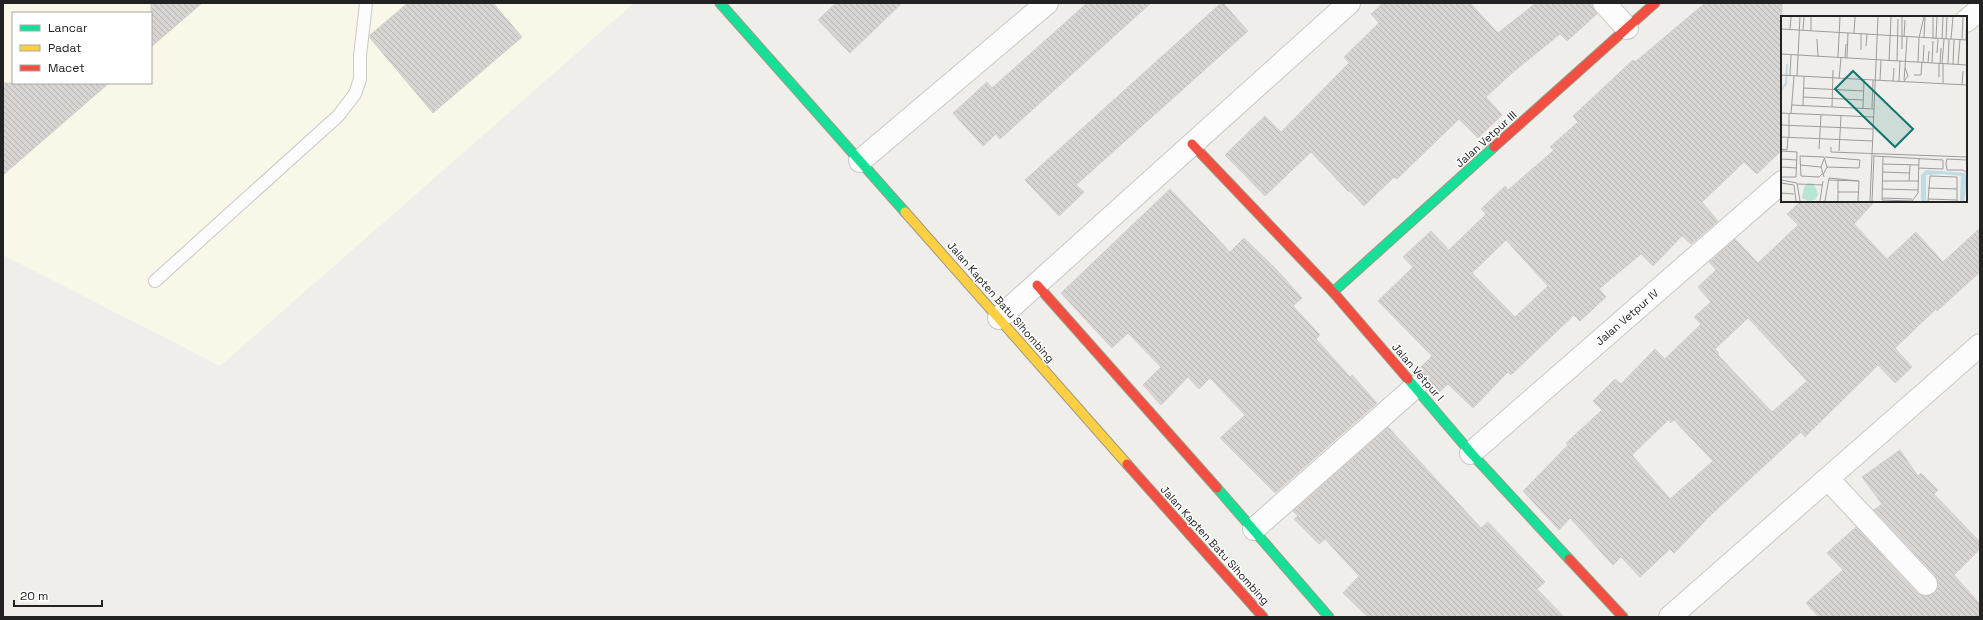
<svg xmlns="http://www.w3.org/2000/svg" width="1983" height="620" font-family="'Space Grotesk',sans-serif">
  <defs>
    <pattern id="building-back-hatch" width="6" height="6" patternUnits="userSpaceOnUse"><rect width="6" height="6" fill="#d7d4d2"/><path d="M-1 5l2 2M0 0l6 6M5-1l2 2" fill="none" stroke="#b8b6b4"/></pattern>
  </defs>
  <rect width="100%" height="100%" fill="#f0eeeb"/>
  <path fill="#f8f7e8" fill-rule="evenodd" d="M3 3H634L220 366 3 255ZM13 13H151V83H13Z"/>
  <g fill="url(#building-back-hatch)" stroke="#d3d0cc" fill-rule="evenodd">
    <path d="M151 3H202L151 47Z"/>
    <path d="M408 3H493L522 37 433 113 370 38V35Z"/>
    <path d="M836 3H902L850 53 818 20Z"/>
    <path d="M1087 3H1151L1000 139 996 134 983 146 953 113 987 82 992 88Z"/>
    <path d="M1221 3H1223L1248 31 1076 185 1084 192 1059 216 1025 180Z"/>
    <path d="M1383 3H1470L1498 33 1536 3H1592L1597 14 1567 41 1560 34 1512 73 1486 97 1502 115 1478 138 1459 119 1397 179 1394 177 1364 206 1350 191 1349 192 1311 152 1265 196 1225 155 1265 116 1281 132 1349 63 1344 57 1379 23 1371 14Z"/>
    <path d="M1705 3H1782V150L1757 174 1744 162 1702 202 1718 221 1691 244 1682 236 1653 266 1641 254 1599 289 1606 297 1580 321 1574 315 1511 375 1508 372 1473 408 1448 384 1437 394 1417 371 1432 356 1378 301 1413 267 1403 257 1431 231 1449 250 1486 214 1481 209 1505 186 1508 190 1554 150 1550 147 1578 122 1573 116 1633 60 1635 62ZM1506 240 1548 286 1515 317 1472 273Z"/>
    <path d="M3 83H109L3 175Z"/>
    <path d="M1170 189 1230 252 1244 238 1276 269 1302 298 1293 306 1320 335 1316 339 1350 377 1352 375 1377 403 1275 493 1220 438 1245 415 1210 378 1199 389 1188 377 1161 405 1143 385 1161 367 1128 333 1112 348 1061 293Z"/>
    <path d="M1801 201H1875L1854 224 1887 259 1916 232 1943 262 1980 228V272L1937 311 1936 309 1895 348 1912 367 1895 383 1878 365 1805 437 1801 432 1713 513 1674 553 1670 549 1640 577 1621 557 1613 565 1570 518 1559 530 1523 491 1568 445 1566 443 1602 410 1593 401 1615 379 1621 384 1655 349 1665 359 1701 324 1694 317 1711 302 1698 287 1716 270 1709 262 1735 239 1758 263 1798 225 1787 214ZM1748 318 1807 381 1772 412 1717 354 1719 353 1715 349ZM1668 420 1671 423 1674 420 1713 461 1670 499 1632 455Z"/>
    <path d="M1388 427 1481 528 1488 522 1545 582 1537 589 1564 617H1368L1343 593 1359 576 1325 539 1319 544 1294 519 1298 516 1293 511Z"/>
    <path d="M1900 450 1918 476 1921 473 1938 490 1934 494 1980 542V549L1954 575 1980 604V617H1819L1806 603 1843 570 1827 553 1856 527 1917 593 1923 596H1928L1934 593 1938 588V582L1935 575 1874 510 1882 504 1862 477Z"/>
  </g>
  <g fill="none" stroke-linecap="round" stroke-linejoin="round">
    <g stroke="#c9c8c7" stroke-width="14">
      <path id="lane" d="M155 281 338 116 355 94 360 79V56L366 3"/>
    </g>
    <g stroke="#c9c8c7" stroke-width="24">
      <g id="street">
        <path d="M1604 3 1627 28"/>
        <path d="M1966 21 1980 9"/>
        <path d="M860 161 1047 3"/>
        <path d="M999 318 1349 3"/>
        <path d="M1471 453 1782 182"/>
        <path d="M1828 479 1926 584"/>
        <path d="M1254 529 1415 387"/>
        <path d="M1670 617 1980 345"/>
      </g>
    </g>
    <g stroke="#999a82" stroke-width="11">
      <g id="fast">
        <path d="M720 3 905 212"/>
        <path d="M1333 292 1494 147"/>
        <path d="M1408 379 1471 453 1569 559"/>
        <path d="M1217 488 1329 617"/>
      </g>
    </g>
    <g stroke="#999a82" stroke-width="11">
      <path id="slow" d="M905 212 1127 464"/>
    </g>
    <g stroke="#999a82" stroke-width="11">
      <g id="jam">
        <path d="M1192 144 1333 292 1408 379"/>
        <path d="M1494 147 1655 3"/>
        <path d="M1037 285 1217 488"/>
        <path d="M1127 464 1263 617"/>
        <path d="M1569 559 1623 617"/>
      </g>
    </g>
    <use href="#lane" stroke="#fdfcfc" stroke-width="12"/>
    <use href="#street" stroke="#fdfcfc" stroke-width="22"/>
    <use href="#fast" stroke="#16e098" stroke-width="9"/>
    <use href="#slow" stroke="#ffcf43" stroke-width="9"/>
    <use href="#jam" stroke="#f24e42" stroke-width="9"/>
  </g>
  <g text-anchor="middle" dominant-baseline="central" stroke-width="3" stroke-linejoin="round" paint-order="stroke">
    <g font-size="11" fill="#222" stroke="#fff">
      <text transform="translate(1486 139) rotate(-42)">Jalan Vetpur III</text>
      <text transform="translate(1001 302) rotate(49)">Jalan Kapten Batu Sihombing</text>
      <text transform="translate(1627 317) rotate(-41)">Jalan Vetpur IV</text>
      <text transform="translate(1418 372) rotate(49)">Jalan Vetpur I</text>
      <text transform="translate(1215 545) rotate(48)">Jalan Kapten Batu Sihombing</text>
    </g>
  </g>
  <g transform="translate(1781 16)">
    <rect width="186" height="186" fill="#f0eeeb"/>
    <path d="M27 167H31L35 172 37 179 34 184 27 185 21 182 23 171Z" fill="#b7e6d2"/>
    <path d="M145 154 184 157 186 165 183 185H179L180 160 162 158 145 159V185H140V159Z" fill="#bfdbe3"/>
    <path fill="none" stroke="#bfdbe3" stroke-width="2" d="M0 74 5 68 6 48"/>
    <path fill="none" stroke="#9e9c9b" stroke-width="1" d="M152 1V23M0 13 186 24M9 13 10 1M22 14 23 1M30 15V1M73 17 74 1M123 21 124 4M138 22 143 1M143 22 144 1M36 23 37 41M155 23 156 1M161 23 162 1M165 23 166 1M170 23 172 1M181 24 182 1M185 24 186 1M85 30 86 18M121 33V1M80 34V17M156 37 157 23M0 38 186 49M57 41 59 1M64 42 65 28M66 42 67 17M108 45 110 1M116 45 117 3M137 46 138 22M142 47 143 29M147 47 148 35M151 47 152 25M159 48 160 32M161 48 163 23M167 48 168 23M172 48 173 24M177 49 179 24M0 59 186 69M9 59 10 39M133 59H140L141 46M16 60 19 1M158 61V47M58 63 60 42M99 64 100 44M123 64 124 52M112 65 113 52M118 65 119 45M123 65 127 60 124 52 126 21M162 67V48M181 69 182 55M22 72 83 75M22 81 82 84M11 89 93 93M22 90 23 61M51 91 52 54M82 92 83 64M91 92 92 64M0 97 93 101M10 98 13 60M0 109 92 113M0 121 92 125M8 122V98M50 131V136L186 141M0 133 6 134 7 122M38 133 40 99M0 135 16 136 15 161H0M58 135 60 100M93 140 162 144V153L138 152M44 141 79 144 78 152 46 151M0 143 16 144M186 144 166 143 165 147 166 154H182L186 157M102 148 138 149M19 149 40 151M0 151 16 152M102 156 128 157M41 158 38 161 20 160 19 140 43 141 46 151 42 159M43 161 40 151 43 143M0 164 16 167 19 185M48 164 78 165M101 165H138M128 165 129 149M0 167 13 169 15 185M17 168 42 169M147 172 176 173M101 173 137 174M57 176H78M0 177 13 178M101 182 131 183M147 183 176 184M101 184 131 185 137 177 138 142M101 184 102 141M39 185 42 165M44 185 48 162 78 165M57 185V163M77 185 78 165M89 185 97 1M91 185 93 139M147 185 149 160 176 161V185"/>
    <path fill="#0f766e" fill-opacity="0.15" stroke="#0f766e" stroke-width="2" d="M72 55 132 113 114 131 54 73Z"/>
    <rect width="186" height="186" fill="none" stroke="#222" stroke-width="2"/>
  </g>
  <rect width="1983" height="620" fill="none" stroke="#222222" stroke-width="8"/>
  <rect x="12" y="12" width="140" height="72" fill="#ffffff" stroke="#a7a7a7"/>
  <rect x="20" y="25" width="20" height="6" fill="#16e098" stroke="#a7a7a7"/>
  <text x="48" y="32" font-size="12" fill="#222222">Lancar</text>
  <rect x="20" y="45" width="20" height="6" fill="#ffcf43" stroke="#a7a7a7"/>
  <text x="48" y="52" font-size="12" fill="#222222">Padat</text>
  <rect x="20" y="65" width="20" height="6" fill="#f24e42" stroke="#a7a7a7"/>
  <text x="48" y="72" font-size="12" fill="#222222">Macet</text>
  <path d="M14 600v6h88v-6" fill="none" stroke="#222222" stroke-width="2"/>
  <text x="20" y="600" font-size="12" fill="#222222" stroke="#ffffff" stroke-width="3" paint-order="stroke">20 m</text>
</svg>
